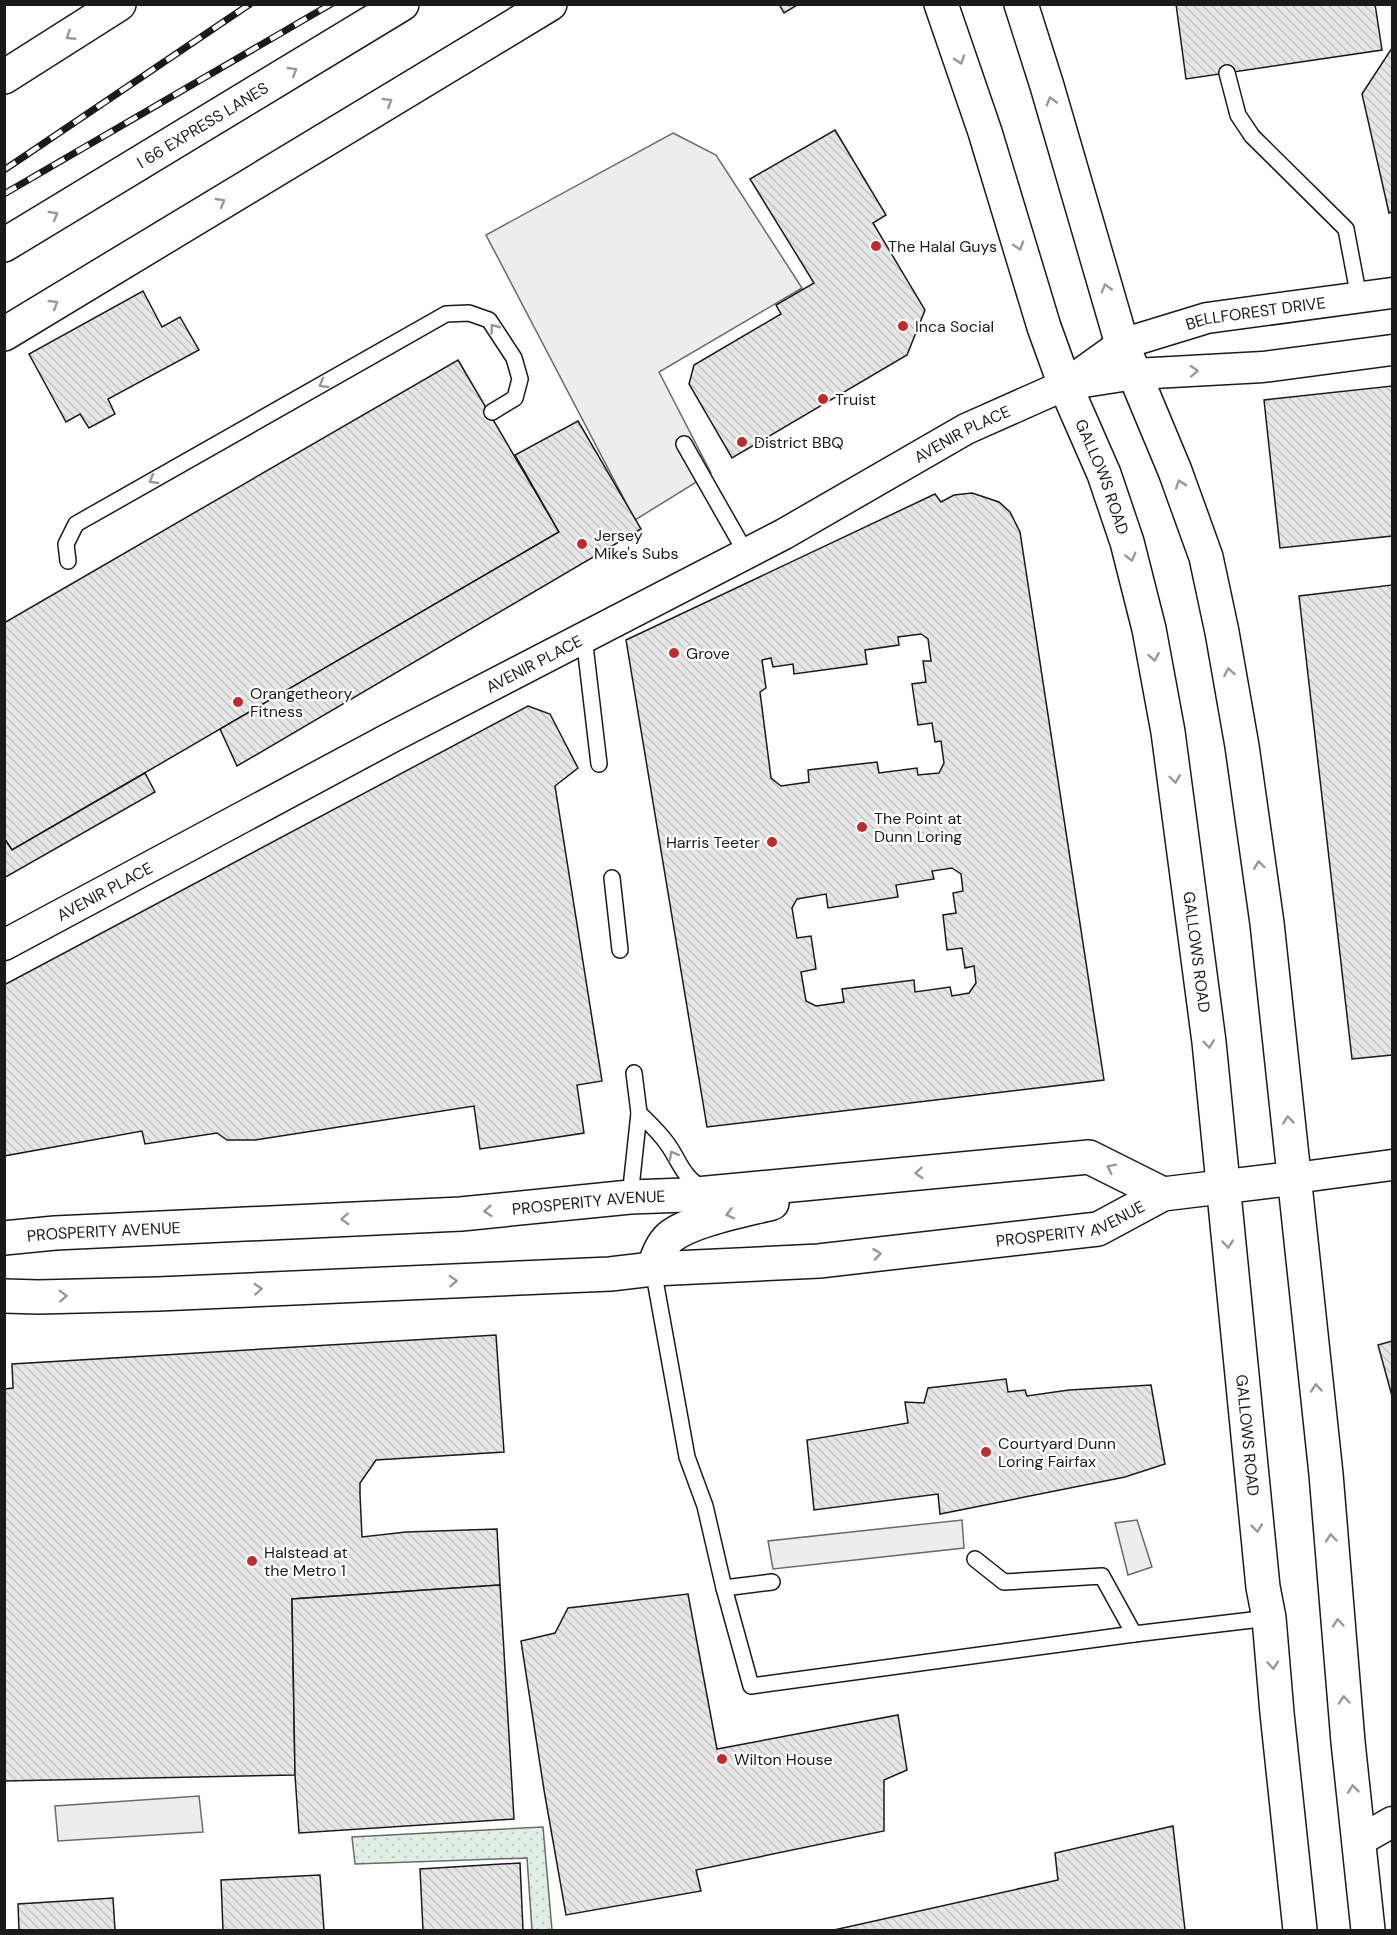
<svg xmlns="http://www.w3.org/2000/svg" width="1397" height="1935" font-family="'DM Sans',sans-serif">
  <defs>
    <pattern id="grass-dots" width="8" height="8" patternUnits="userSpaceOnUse" patternTransform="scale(1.5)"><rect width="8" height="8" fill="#e0efe3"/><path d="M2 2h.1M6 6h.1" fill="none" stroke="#c0ccc2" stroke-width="1.8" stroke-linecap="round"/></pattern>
    <pattern id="building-back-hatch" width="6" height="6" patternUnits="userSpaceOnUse" patternTransform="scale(1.5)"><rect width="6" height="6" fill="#e6e6e6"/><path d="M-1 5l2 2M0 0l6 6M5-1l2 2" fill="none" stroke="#c5c5c5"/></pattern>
  </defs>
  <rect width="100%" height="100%" fill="#fff"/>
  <path fill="url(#grass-dots)" stroke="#6a6a6a" stroke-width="1.5" d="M543 1827 552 1930H532L527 1858 355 1864 352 1837Z"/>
  <g fill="#ededed" stroke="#6a6a6a" stroke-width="1.5">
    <path d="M673 133 716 155 802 288 659 372 711 473 635 520 486 235Z"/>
    <path d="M962 1520 964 1548 773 1569 768 1541Z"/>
    <path d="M1137 1520 1152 1567 1128 1575 1115 1523Z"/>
    <path d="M199 1796 203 1832 58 1841 55 1806Z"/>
  </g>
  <g fill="url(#building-back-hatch)" stroke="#1a1a1a" stroke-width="1.5" fill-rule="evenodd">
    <path d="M779 4H799L784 13Z"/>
    <path d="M1176 4H1375L1382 50 1186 79Z"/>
    <path d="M1392 48V212L1389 213 1362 94Z"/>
    <path d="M835 130 886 215 873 223 925 310 907 355 732 458 689 384 694 365 781 314 776 305 814 283 750 179Z"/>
    <path d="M143 291 162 327 180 317 199 350 108 399 115 414 89 428 80 414 66 422 29 354Z"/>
    <path d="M458 360 559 532 12 850 4 838V623Z"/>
    <path d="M1392 386V536L1280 548 1264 400Z"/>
    <path d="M578 421 641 529 237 766 220 729 559 532 515 455Z"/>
    <path d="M972 493 999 502 1010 512 1020 532 1104 1080 707 1127 626 640 935 494 941 502 954 495ZM921 634 928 639 931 661H923L926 682 912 684 918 725 932 723 935 742 941 741 944 763 939 773 918 775 917 768 879 773 877 762 808 770 809 782 781 786 771 778 760 692 766 688 762 660 771 658 773 667 793 664 794 674 867 664 865 650 899 645 898 637ZM952 868 961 874 963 891 953 893 956 913 943 915 947 950 962 948 965 968 974 966 976 983 969 993 952 996 950 987 915 992 914 980 842 989 844 1002 816 1006 806 1001 801 972 816 969 811 936 797 938 792 908 797 899 826 894 828 908 898 897 896 885 934 879 932 871Z"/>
    <path d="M1392 585V1055L1352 1059 1299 596Z"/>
    <path d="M528 706 550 714 578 768 555 786 602 1081 577 1085 584 1133 480 1149 474 1106 255 1140H227L217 1133 145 1144 142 1131 4 1156V985Z"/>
    <path d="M145 773 155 792 4 878V838L12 850Z"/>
    <path d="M496 1335 504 1452 376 1460 360 1483V1494L362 1537 406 1532 497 1529 500 1585 292 1599 295 1775 4 1781V1389L13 1388 12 1364Z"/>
    <path d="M1392 1341V1396L1378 1345Z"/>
    <path d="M1006 1379 1008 1392 1025 1390 1027 1396 1069 1390 1151 1385 1165 1464 1125 1477 940 1514 938 1494 814 1510 807 1440 908 1423 905 1402 924 1403 928 1388Z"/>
    <path d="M500 1585 514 1819 299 1833 295 1775 292 1599Z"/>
    <path d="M688 1594 717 1749 898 1715 907 1770 884 1780V1831L696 1870 701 1891 566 1915 544 1790 521 1641 555 1633 568 1608Z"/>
    <path d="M1173 1826 1185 1930H834L1058 1880 1055 1853Z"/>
    <path d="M520 1863 523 1930H423L420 1869Z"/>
    <path d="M320 1875 324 1930H223L221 1880Z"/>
    <path d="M113 1898 115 1930H19L18 1904Z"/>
  </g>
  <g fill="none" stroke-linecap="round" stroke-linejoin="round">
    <g stroke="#1a1a1a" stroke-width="18">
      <g id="lane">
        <path d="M1227 73 1238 115 1252 136 1346 229 1359 298"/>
        <path d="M684 444 746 553"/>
        <path d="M68 561 66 544 76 524 446 314 469 313 489 320 514 358 520 379 515 398 492 412"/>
        <path d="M584 637 599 764"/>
        <path d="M612 878 620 950"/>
        <path d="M639 1113C648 1122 658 1131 666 1142 681 1162 680 1175 705 1190"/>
        <path d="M630 1197 639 1113 634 1073"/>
        <path d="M653 1269 687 1457 705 1506 724 1588 772 1582"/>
        <path d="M975 1559 1004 1582 1102 1576 1134 1634 1269 1618"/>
        <path d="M724 1588 751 1686 1134 1634"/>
      </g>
    </g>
    <g stroke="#1a1a1a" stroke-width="33">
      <g id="street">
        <path d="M1071 384 1135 374 1263 367 1392 350"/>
        <path id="s1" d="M4 945 390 738 784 534 966 429 1065 385 1122 344 1207 318 1392 293"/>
        <path d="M1295 1178 1392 1165"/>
        <path d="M1359 1841 1392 1822"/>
      </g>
    </g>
    <g stroke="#1a1a1a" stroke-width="36">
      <g id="secondary">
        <path id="s2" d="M4 1238 55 1233 461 1214 630 1197 686 1195 1089 1157 1163 1194"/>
        <path d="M653 1269C657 1258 661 1245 670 1237 691 1220 745 1210 772 1203"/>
        <path id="s3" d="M4 1296 39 1297 158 1294 610 1274 653 1269 819 1261 1098 1229 1163 1194 1295 1178"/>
      </g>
    </g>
    <g stroke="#1a1a1a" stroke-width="36">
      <g id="primary">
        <path id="s4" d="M941 4 985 132 1044 327 1065 385 1104 474 1127 542 1149 629 1168 732 1209 1042 1263 1587 1269 1618 1277 1713 1300 1930"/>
        <path d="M1021 4 1047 86 1122 344 1175 471 1206 557 1222 632 1242 746 1267 923 1326 1474 1348 1742 1368 1930"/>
      </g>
    </g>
    <g stroke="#1a1a1a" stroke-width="36">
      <g id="highway">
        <path d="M4 77 119 4"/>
        <path id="s5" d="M4 245 402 4"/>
        <path d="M4 334 550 4"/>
      </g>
    </g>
    <use href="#lane" stroke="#fff" stroke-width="15"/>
    <use href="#street" stroke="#fff" stroke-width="30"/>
    <use href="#secondary" stroke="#fff" stroke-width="33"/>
    <use href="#primary" stroke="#fff" stroke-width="33"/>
    <use href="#highway" stroke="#fff" stroke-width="33"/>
    <g stroke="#1a1a1a" stroke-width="7">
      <g id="rail">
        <path d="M4 170 250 4"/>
        <path d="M4 194 331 4"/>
      </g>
    </g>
    <use href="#rail" stroke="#fff" stroke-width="4.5" stroke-dasharray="14" stroke-linecap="butt"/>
  </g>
  <defs><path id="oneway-chevron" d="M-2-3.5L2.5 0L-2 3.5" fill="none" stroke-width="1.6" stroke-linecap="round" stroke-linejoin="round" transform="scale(1.5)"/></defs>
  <g stroke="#989898">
    <use href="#oneway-chevron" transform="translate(70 36) rotate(147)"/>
    <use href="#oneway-chevron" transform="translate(960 60) rotate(71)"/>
    <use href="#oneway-chevron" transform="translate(293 71) rotate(-31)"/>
    <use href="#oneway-chevron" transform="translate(1051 101) rotate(-106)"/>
    <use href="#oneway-chevron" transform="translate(388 102) rotate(-31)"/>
    <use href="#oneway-chevron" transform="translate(221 202) rotate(-31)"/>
    <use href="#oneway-chevron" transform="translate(54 215) rotate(-31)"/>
    <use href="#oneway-chevron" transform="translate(1019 246) rotate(73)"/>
    <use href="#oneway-chevron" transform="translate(1106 288) rotate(-106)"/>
    <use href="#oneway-chevron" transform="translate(54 304) rotate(-31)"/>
    <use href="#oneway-chevron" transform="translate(494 328) rotate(-127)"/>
    <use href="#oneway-chevron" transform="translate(1194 371) rotate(-3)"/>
    <use href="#oneway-chevron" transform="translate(323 384) rotate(150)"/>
    <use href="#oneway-chevron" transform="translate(153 480) rotate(150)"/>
    <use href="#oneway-chevron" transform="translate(1180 484) rotate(-109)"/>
    <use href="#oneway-chevron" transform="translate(1131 557) rotate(76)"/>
    <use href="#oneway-chevron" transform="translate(1154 657) rotate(80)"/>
    <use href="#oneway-chevron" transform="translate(1229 672) rotate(-100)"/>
    <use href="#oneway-chevron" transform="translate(1175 779) rotate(82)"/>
    <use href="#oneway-chevron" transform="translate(1259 865) rotate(-98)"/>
    <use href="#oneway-chevron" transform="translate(1209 1044) rotate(83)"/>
    <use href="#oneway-chevron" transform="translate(1288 1120) rotate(-96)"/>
    <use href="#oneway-chevron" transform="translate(673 1155) rotate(-119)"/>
    <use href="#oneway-chevron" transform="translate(1111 1168) rotate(-154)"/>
    <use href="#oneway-chevron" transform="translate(919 1173) rotate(175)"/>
    <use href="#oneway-chevron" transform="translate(488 1211) rotate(175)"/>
    <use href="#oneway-chevron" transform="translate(730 1214) rotate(165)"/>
    <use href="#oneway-chevron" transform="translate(345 1219) rotate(177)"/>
    <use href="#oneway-chevron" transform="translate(1228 1244) rotate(84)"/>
    <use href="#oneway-chevron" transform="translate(877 1254) rotate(-7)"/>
    <use href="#oneway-chevron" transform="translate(453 1281) rotate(-3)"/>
    <use href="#oneway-chevron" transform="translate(258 1289) rotate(-3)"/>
    <use href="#oneway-chevron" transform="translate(63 1296) rotate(-2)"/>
    <use href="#oneway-chevron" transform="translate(1316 1388) rotate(-96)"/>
    <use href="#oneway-chevron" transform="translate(1257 1528) rotate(84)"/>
    <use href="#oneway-chevron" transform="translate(1331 1538) rotate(-95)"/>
    <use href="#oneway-chevron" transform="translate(1338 1623) rotate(-95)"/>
    <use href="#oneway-chevron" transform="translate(1273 1665) rotate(85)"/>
    <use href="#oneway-chevron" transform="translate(1344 1700) rotate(-95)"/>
    <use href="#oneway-chevron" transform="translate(1353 1789) rotate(-96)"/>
  </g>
  <g fill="#c62828" stroke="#fff" stroke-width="2">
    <circle cx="876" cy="246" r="6"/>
    <circle cx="903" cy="326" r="6"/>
    <circle cx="823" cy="399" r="6"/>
    <circle cx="742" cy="442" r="6"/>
    <circle cx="582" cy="544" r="6"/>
    <circle cx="674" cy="653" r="6"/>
    <circle cx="238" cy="702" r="6"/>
    <circle cx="862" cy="827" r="6"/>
    <circle cx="772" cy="842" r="6"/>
    <circle cx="986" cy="1452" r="6"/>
    <circle cx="252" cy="1561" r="6"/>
    <circle cx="722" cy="1759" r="6"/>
  </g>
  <g text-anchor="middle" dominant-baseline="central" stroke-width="4.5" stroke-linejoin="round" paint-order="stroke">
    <g font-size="16" fill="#1a1a1a" stroke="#fff">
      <text stroke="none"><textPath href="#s5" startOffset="232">I 66 EXPRESS LANES</textPath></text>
      <text stroke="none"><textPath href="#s1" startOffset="1408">BELLFOREST DRIVE</textPath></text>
      <text stroke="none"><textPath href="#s1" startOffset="1086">AVENIR PLACE</textPath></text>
      <text stroke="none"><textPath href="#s4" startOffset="500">GALLOWS ROAD</textPath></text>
      <text stroke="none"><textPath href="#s1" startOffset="600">AVENIR PLACE</textPath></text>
      <text stroke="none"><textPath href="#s1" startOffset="114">AVENIR PLACE</textPath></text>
      <text stroke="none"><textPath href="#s4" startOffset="986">GALLOWS ROAD</textPath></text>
      <text stroke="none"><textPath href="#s2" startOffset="586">PROSPERITY AVENUE</textPath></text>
      <text stroke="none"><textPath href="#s3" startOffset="1071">PROSPERITY AVENUE</textPath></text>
      <text stroke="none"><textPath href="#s2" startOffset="100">PROSPERITY AVENUE</textPath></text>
      <text stroke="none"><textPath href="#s4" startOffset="1472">GALLOWS ROAD</textPath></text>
    </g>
    <g font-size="16" fill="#1a1a1a" stroke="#fff" text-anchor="start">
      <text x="888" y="246">The Halal Guys</text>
      <text x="915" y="326">Inca Social</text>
      <text x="835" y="399">Truist</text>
      <text x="754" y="442">District BBQ</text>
      <text x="594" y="535">Jersey<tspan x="594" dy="18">Mike's Subs</tspan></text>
      <text x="686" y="653">Grove</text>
      <text x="250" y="693">Orangetheory<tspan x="250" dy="18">Fitness</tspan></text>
      <text x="874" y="818">The Point at<tspan x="874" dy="18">Dunn Loring</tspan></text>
      <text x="760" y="842" text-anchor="end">Harris Teeter</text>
      <text x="998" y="1443">Courtyard Dunn<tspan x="998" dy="18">Loring Fairfax</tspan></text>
      <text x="264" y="1552">Halstead at<tspan x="264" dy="18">the Metro 1</tspan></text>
      <text x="734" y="1759">Wilton House</text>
    </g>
  </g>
  <rect width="1397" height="1935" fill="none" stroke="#1a1a1a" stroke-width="12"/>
</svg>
